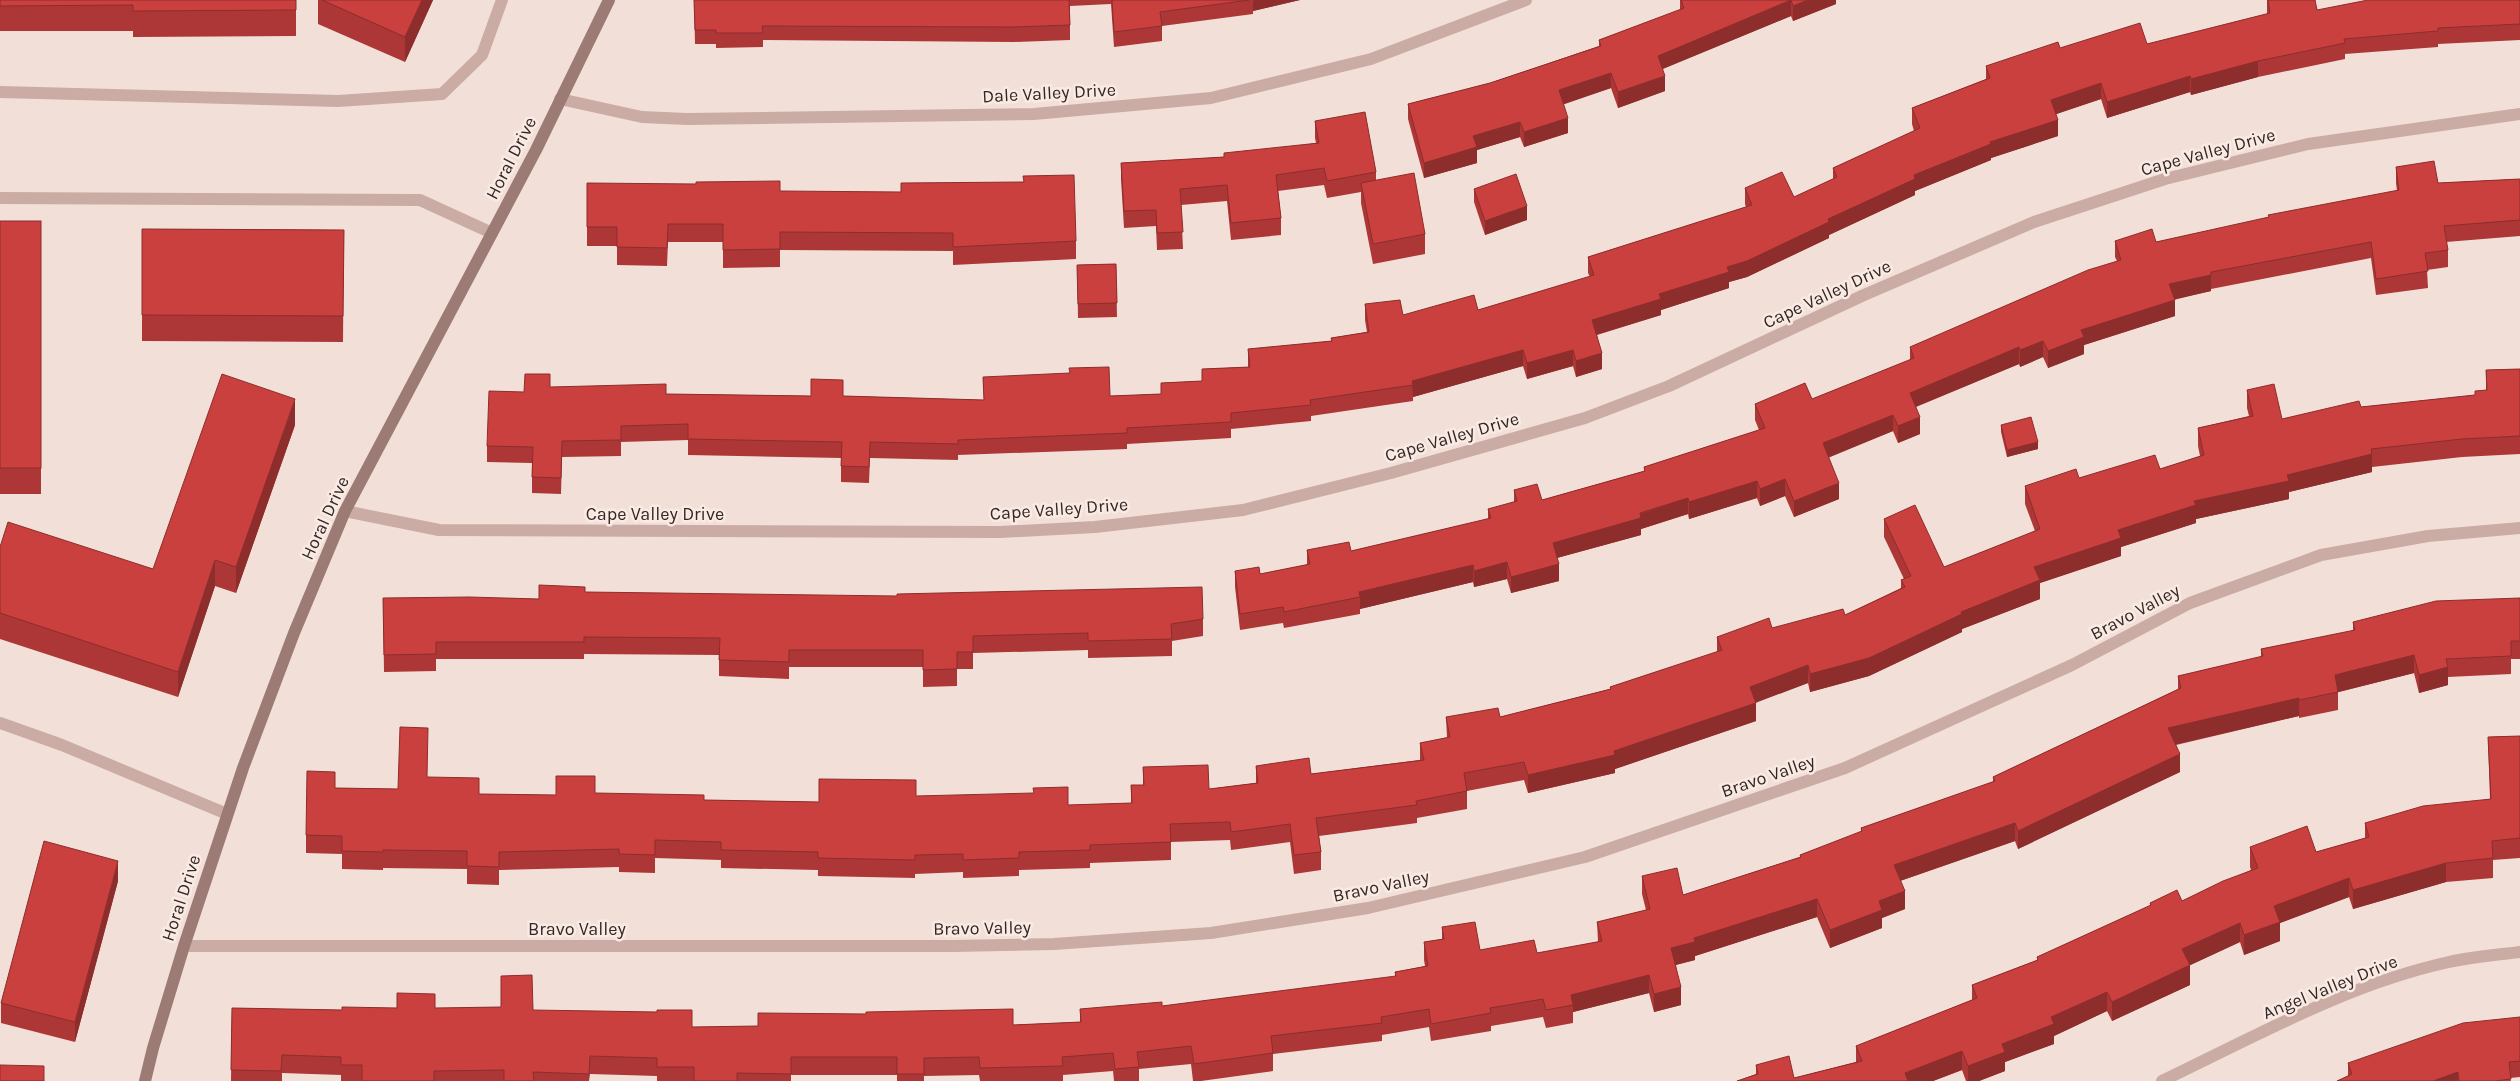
<svg xmlns="http://www.w3.org/2000/svg" width="2520" height="1081" font-family="Karla,sans-serif">
  <rect width="100%" height="100%" fill="#f2e0d8"/>
  <g fill="none" stroke-linecap="round" stroke-linejoin="round">
    <g stroke="#caaca4" stroke-width="12">
      <path d="M0 92 338 101 442 94 482 55 502 0"/>
      <path d="M0 198 420 200 492 233"/>
      <path d="M0 723 62 745 227 814"/>
    </g>
    <g stroke="#caaca4" stroke-width="12">
      <path d="M560 99 642 117 687 119 1034 114 1211 98 1371 59 1526 0"/>
      <path d="M345 511 439 530 1000 532 1095 527 1243 510 1391 473 1585 418 1669 386 1864 295 2034 222 2165 179 2308 144 2520 114"/>
      <path d="M184 946H954L1054 944 1211 933 1368 908 1585 857 1845 768 2072 665 2190 603 2321 555 2428 536 2520 528"/>
      <path d="M2162 1081C2254 1037 2348 984 2449 962 2472 957 2496 955 2520 952"/>
    </g>
    <path stroke="#9d7b75" stroke-width="12" d="M145 1081 153 1048 184 946 243 768 294 633 345 511 536 150 609 0"/>
  </g>
  <g fill="#ad3736">
    <path d="M0 0H296V36L133 37V31H0Z"/>
    <path d="M318 0H433L405 62 318 24Z"/>
    <path d="M694 0H1300L1253 11V14L1162 26V41L1114 47 1111 4 1070 6V40L1014 42 763 40V47L716 48V44H695Z"/>
    <path d="M1680 0H1836V4L1793 21 1791 16 1662 69 1665 91 1618 108 1611 88 1563 104 1568 133 1524 147 1520 137 1477 150V163L1424 178 1408 119V104L1490 83 1599 46V40L1680 10Z"/>
    <path d="M2267 0H2315L2317 10 2520 0V40L2438 44V47L2345 54V59L2258 77 2191 95 2190 92 2107 118 2101 99 2055 114 2058 136 1991 158V160L1915 191V195L1829 235V238L1747 277 1729 282V288L1661 310V315L1597 335 1602 369 1576 377 1573 366 1527 379 1523 366 1413 397V401L1311 416V421L1231 429V438L1127 444V449L958 455V460L870 458 869 483 841 482V458L688 455V440L621 442V456L562 457 561 494 532 493V463L487 462V446L524 392 550 387 666 394 811 396H843L984 400 983 377 1110 396 1161 394V383L1202 381V369L1248 367V349L1331 341V338L1367 332 1365 320V304L1403 315 1478 310 1590 277 1588 273V257L1746 207 1745 204V188L1794 197 1833 179V168L1914 131 1912 124V108L1986 79V66L2060 48 2147 44 2267 14Z"/>
    <path d="M1315 121 1376 172V180L1425 234V254L1373 264 1361 203V192L1327 198 1324 185 1278 191 1281 218V235L1231 240 1227 201 1181 205 1183 249 1157 250 1156 226 1124 228 1121 179V163L1224 157 1316 143 1315 138Z"/>
    <path d="M2396 167 2438 183 2520 179V236L2446 242 2448 250V267L2427 270 2428 288 2376 295 2371 258 2211 289V291L2174 299 2175 316 2084 345V354L2048 368 2043 357 2020 367 2019 364 1916 407 1920 434 1898 443 1893 431 1828 457 1839 499 1794 517 1785 496 1760 506 1757 498 1689 519 1688 514 1641 529V535L1557 558 1559 581 1511 593 1507 579 1474 587 1473 582 1360 609V614L1284 628 1283 623 1240 630 1235 587V571L1260 574 1307 565V550L1351 551 1488 519V509L1514 502V490L1542 500 1644 471V467L1759 430 1755 420V404L1812 399 1910 360V347L2117 261 2115 257V241L2156 242 2397 191 2396 183Z"/>
    <path d="M587 183 780 191 1076 241V259L953 265V251L780 250V267L723 268V242H668L667 266 617 265V246H587Z"/>
    <path d="M1474 189 1527 220 1485 235 1474 202Z"/>
    <rect x="0" y="221" width="41" height="273"/>
    <path d="M142 229 344 230 343 342 142 341Z"/>
    <path d="M1116 264 1117 317 1078 318 1077 265Z"/>
    <path d="M2520 369V454L2462 457 2372 467V472L2289 492V499L2196 519V523L2121 547V556L2040 583V599L1962 629V632L1869 676 1810 692 1808 683 1756 702V721L1615 769V773L1528 793 1524 780 1467 791V809L1417 818V823L1319 836 1321 852V870L1294 874 1290 842 1231 850 1230 840 1171 842V860L1090 863V868L1019 870V876L963 878V872L915 874V878L818 876V870L721 868V860L655 858V873L619 872V867L499 870V885L467 884V869L383 868V870L342 869V854L306 853V835L335 788 398 789 427 777 479 794 556 795 595 793 704 800 819 802 916 796 1068 805 1131 803V785H1143V767L1209 789 1256 783V766L1311 774 1420 760V743L1447 738 1446 717H1500L1610 689V687L1717 652V637L1772 628 1845 615 1901 588V580L1904 579 1884 537V519L1944 567 2035 531 2025 504V486L2079 478 2160 469 2200 456 2198 446V428L2249 416 2247 408V390L2282 419 2361 407 2475 395 2486 390V370Z"/>
    <path d="M295 425 236 593 215 586 178 697 0 639V547L153 569Z"/>
    <path d="M2001 425 2038 449 2007 457 2001 432Z"/>
    <path d="M585 592 1203 619V636L1172 641V656L1088 658V650L973 653V669H957V686L923 687V667H789V679L719 676V655L584 654V659H436V671L384 672 383 598 539 599Z"/>
    <path d="M2520 598V659H2511V674L2448 677V685L2419 693 2414 673 2338 692V710L2299 718V716L2176 745 2180 772 2018 849 2015 841 1900 881 1905 909 1882 918V928L1830 948 1817 917 1695 956V960L1676 965 1681 1005 1654 1012 1649 993 1573 1012V1023L1546 1028 1543 1017 1491 1026V1031L1431 1041 1429 1027 1382 1035V1041L1273 1054V1071L1201 1081H1193L1191 1064 1139 1069V1081H1114L1113 1071 1063 1075V1081H980L979 1075 924 1076V1081H897V1075H791V1081H657V1076L590 1074 589 1081H341V1075L282 1073V1081H231L232 1008 342 1010 501 1007 692 1027 1013 1025 1080 1022V1009L1162 1006 1395 977V972L1425 966 1424 960V942L1442 939V927L1480 950 1537 953 1598 942 1597 922 1646 910 1642 894V876L1683 895 1800 857V855L1861 832V828L1993 782V777L2178 689V676L2261 657V649L2353 631V622Z"/>
    <path d="M2520 736V858L2493 860V878L2446 882 2353 909 2349 897 2280 923V941L2244 955 2240 942 2190 965V985L2112 1021 2107 1011 2054 1036V1044L2005 1062V1071L1979 1081H1966L1962 1070 1933 1081H1737L1756 1074V1065L1794 1078 1856 1062V1046L1972 1000V985L2037 960V957L2150 906V903L2182 901 2251 870 2250 867V847L2316 852 2365 838V823L2490 799 2488 737Z"/>
    <path d="M118 881 75 1042 1 1023V1003Z"/>
    <path d="M2520 1017V1077L2510 1078 2511 1081H2337L2348 1076V1063Z"/>
  </g>
  <g fill="#8d2d2c">
    <path d="M422 0H433L405 62V37Z"/>
    <path d="M1253 0H1300L1253 11Z"/>
    <path d="M1791 0V16L1658 71V56Z"/>
    <path d="M1808 0H1836V4L1793 21V6Z"/>
    <path d="M2258 61V77L2191 95V79Z"/>
    <path d="M1611 73V88L1559 106V90Z"/>
    <path d="M1665 76V91L1618 108V92Z"/>
    <path d="M2190 76V92L2107 118V102Z"/>
    <path d="M2101 83V99L2051 116V100Z"/>
    <path d="M1568 118V133L1524 147V132Z"/>
    <path d="M2058 120V136L1991 158V160L1915 191V195L1829 235V238L1747 277 1729 282V288L1661 310V315L1592 336V320L1727 267 1828 219 1914 175 1990 142Z"/>
    <path d="M1520 122V137L1477 150V163L1424 178V163L1473 136Z"/>
    <path d="M1527 206V220L1485 235V221Z"/>
    <path d="M2211 275V291L2169 301V284Z"/>
    <path d="M2175 300V316L2084 345V354L2048 368V351L2081 330Z"/>
    <path d="M2043 341V357L2020 367V350Z"/>
    <path d="M2019 347V364L1910 409V393Z"/>
    <path d="M1523 350V366L1413 397 1412 381Z"/>
    <path d="M1573 350V366L1527 379V363Z"/>
    <path d="M1602 353V369L1576 377V361Z"/>
    <path d="M295 399V425L236 593V567Z"/>
    <path d="M1893 415V431L1823 460V443Z"/>
    <path d="M1920 417V434L1898 443V426Z"/>
    <path d="M2038 442V449L2007 457V450Z"/>
    <path d="M2372 454V472L2289 492V499L2196 519V523L2121 547V556L2040 583V599L1962 629V632L1869 676 1810 692V674L1961 612 2034 567 2118 530 2194 501 2287 475Z"/>
    <path d="M1785 479V496L1760 506V489Z"/>
    <path d="M1757 481V498L1689 519V502Z"/>
    <path d="M1839 483V499L1794 517V501Z"/>
    <path d="M1688 498V514L1641 529V535L1553 559V543Z"/>
    <path d="M215 560V586L178 697V672Z"/>
    <path d="M1507 562V579L1474 587V571Z"/>
    <path d="M1559 564V581L1511 593V577Z"/>
    <path d="M1473 565V582L1360 609V597L1359 592Z"/>
    <path d="M2414 655V673L2335 693V675Z"/>
    <path d="M1808 665V683L1750 705V687Z"/>
    <path d="M2448 667V685L2419 693V675Z"/>
    <path d="M2299 698V716L2168 746V728Z"/>
    <path d="M1756 703V721L1615 769V773L1528 793V775L1614 751Z"/>
    <path d="M2180 754V772L2018 849V831Z"/>
    <path d="M2015 823V841L1894 883V865Z"/>
    <path d="M118 861V881L75 1042V1022Z"/>
    <path d="M2446 863V882L2353 909V890Z"/>
    <path d="M2349 878V897L2280 923V941L2244 955V935L2274 906Z"/>
    <path d="M1905 891V909L1882 918V928L1830 948V930L1879 901Z"/>
    <path d="M1817 899V917L1695 956V960L1671 966V948L1694 938Z"/>
    <path d="M2240 923V942L2182 969V949Z"/>
    <path d="M2190 965V985L2112 1021V1002Z"/>
    <path d="M1649 975V993L1573 1012V1005L1571 995Z"/>
    <path d="M1681 987V1005L1654 1012V994Z"/>
    <path d="M2107 992V1011L2054 1036V1044L2005 1062V1071L1979 1081H1968V1066L2002 1044 2051 1017Z"/>
    <path d="M1962 1051V1070L1933 1081H1905V1073Z"/>
    <path d="M2458 1072V1081H2433Z"/>
  </g>
  <g fill="#c9403f" stroke="#8d2d2c">
    <path d="M0 0H296V10L133 11V5L0 6Z"/>
    <path d="M322 0H422L405 37Z"/>
    <path d="M694 0H1069L1070 25 1014 27 762 26 763 33H716V30H695Z"/>
    <path d="M1112 0H1249L1160 12 1162 26 1114 32Z"/>
    <path d="M1681 0H1808L1793 6 1791 0 1658 56 1665 76 1618 92 1611 73 1559 90 1568 118 1524 132 1520 122 1473 136 1477 147 1424 163 1408 104 1490 83 1601 46 1599 40 1684 8Z"/>
    <path d="M2268 0H2315L2317 10 2368 0H2520V24L2438 28V31L2344 39 2345 43 2258 61 2191 79 2190 76 2107 102 2101 83 2051 100 2058 120 1990 142 1991 144 1914 175 1915 179 1828 219 1829 222 1747 261 1727 267 1729 272 1659 294 1661 299 1592 320 1602 353 1576 361 1573 350 1527 363 1523 350 1412 381 1413 385 1310 400 1311 405 1231 413V422L1127 428V433L958 440V444L870 442 869 467 841 466 842 442 688 439V424L621 426V440L562 441 561 478 532 477 533 447 487 446 489 391 524 392 525 374H550V387L666 384V394L811 396V379L843 380V396L984 400 983 377 1070 373 1069 368 1109 367 1110 396 1161 394V383L1202 381V369L1250 367 1248 349 1332 341 1331 338 1369 332 1365 304 1400 300 1403 315 1474 295 1478 310 1594 275 1588 257 1752 205 1745 188 1782 172 1794 197 1837 177 1833 168 1920 128 1912 108 1990 78 1986 66 2058 42 2060 48 2140 23 2147 44 2270 13Z"/>
    <path d="M1365 112 1376 172 1327 181 1324 168 1276 175 1281 218 1231 223 1227 185 1180 189 1183 232 1157 233 1156 210 1124 211 1121 163 1224 157V153L1319 143 1315 121Z"/>
    <path d="M2434 161 2438 183 2520 179V220L2444 226 2448 250 2425 253 2428 271 2376 279 2371 242 2211 272V275L2169 284 2175 300 2081 330 2084 337 2048 351 2043 341 2020 350 2019 347 1910 393 1920 417 1898 426 1893 415 1823 443 1839 483 1794 501 1785 479 1760 489 1757 481 1689 502 1688 498 1640 513 1641 518 1553 543 1559 564 1511 577 1507 562 1474 571 1473 565 1359 592 1360 597 1284 612 1283 607 1240 614 1235 571 1259 567 1260 574 1310 564 1307 550 1349 542 1351 551 1491 518 1488 509 1517 501 1514 490 1537 484 1542 500 1645 471 1644 467 1765 428 1755 404 1805 383 1812 399 1914 358 1910 347 2088 270 2121 260 2115 241 2152 229 2156 242 2269 217 2268 215 2399 190 2396 167Z"/>
    <path d="M1414 173 1425 234 1373 244 1361 183Z"/>
    <path d="M1516 174 1527 206 1485 221 1474 189Z"/>
    <path d="M1074 175 1076 241 953 247V233L780 232V249L723 250V224H668L667 248 617 247V227H587V183L696 184V182L780 181V191L901 192V183L1024 182 1023 176Z"/>
    <rect x="0" y="221" width="41" height="247"/>
    <path d="M142 229 344 230 343 316 142 315Z"/>
    <path d="M1116 264 1117 303 1078 304 1077 265Z"/>
    <path d="M2520 369V436L2462 439 2371 449 2372 454 2287 475 2289 481 2194 501 2196 505 2118 530 2121 538 2034 567 2040 580 1961 612 1962 614 1869 658 1810 674 1808 665 1750 687 1756 703 1614 751 1615 755 1528 775 1524 762 1464 773 1467 791 1416 801 1417 805 1316 818 1321 852 1294 855 1290 824 1231 832 1230 822 1170 824 1171 842 1090 845V850L1019 852V858L963 860V854L915 855V860L818 858V852L721 850V842L655 840V855L619 854V849L499 852V867L467 866V851L383 850V852L342 851V836L306 835 307 771 335 772V788L398 789 400 727 428 728 427 777 479 778V794L556 795V776H595V793L704 795V800L819 802V779L916 780V796L1034 793 1033 788 1068 787V805L1132 803 1131 785H1144L1143 767 1208 765 1209 789 1258 783 1256 766 1309 758 1311 774 1424 760 1420 743 1450 737 1446 717 1498 708 1500 717 1611 689 1610 687 1722 650 1717 637 1769 618 1772 628 1843 609 1845 615 1905 587 1901 580 1911 576 1884 519 1915 505 1944 567 2040 529 2025 486 2076 469 2079 478 2155 455 2160 469 2204 455 2198 428 2253 416 2247 390 2274 384 2282 419 2359 401 2361 407 2475 395V391L2487 390 2486 370Z"/>
    <path d="M222 374 295 399 236 567 215 560 178 672 0 613V547L8 522 153 569Z"/>
    <path d="M2031 417 2038 442 2007 450 2001 425Z"/>
    <path d="M539 585 585 587V592L897 596V594L1202 587 1203 619 1171 624 1172 639 1088 641V633L973 636V652H957V669L923 670V650H789V662L719 660 720 638 584 637V642H436V654L384 655 383 598 469 597 539 599Z"/>
    <path d="M2520 598V641H2511V656L2446 659 2448 667 2419 675 2414 655 2335 675 2338 692 2299 700V698L2168 728 2180 754 2018 831 2015 823 1894 865 1905 891 1879 901 1882 910 1830 930 1817 899 1694 938 1695 942 1671 948 1681 987 1654 994 1649 975 1571 995 1573 1005 1546 1010 1543 999 1490 1008 1491 1013 1431 1024 1429 1009 1381 1017 1382 1023 1271 1036 1273 1053 1194 1064 1191 1046 1137 1052 1139 1067 1115 1069 1113 1053 1062 1057 1063 1066 980 1068 979 1057 924 1058V1074H897V1057H791V1074L737 1073V1081H694V1067H657V1058L590 1056 589 1074 533 1072 534 1081H504V1070L434 1071V1081H362V1065H341V1057L282 1055 281 1071 231 1070 232 1008 342 1010V1007L397 1008V993L435 994V1008L501 1007V976L532 975 533 1010 657 1012V1010H692V1027L758 1026V1013L866 1014V1012L1013 1009V1025L1081 1022 1080 1009 1162 1002V1006L1396 976 1395 972 1428 966 1424 942 1444 939 1442 927 1475 922 1480 950 1534 940 1537 953 1602 941 1597 922 1650 909 1642 876 1677 868 1683 895 1801 857 1800 855 1862 831 1861 828 1995 781 1993 777 2181 688 2178 676 2263 656 2261 649 2355 630 2353 622 2436 601Z"/>
    <path d="M2520 736V838L2492 841 2493 858 2446 863 2353 890 2349 878 2274 906 2280 922 2244 935 2240 923 2182 949 2190 965 2112 1002 2107 992 2051 1017 2054 1024 2002 1044 2005 1052 1968 1066 1962 1051 1905 1073 1908 1081H1737L1758 1074 1756 1065 1789 1056 1794 1078 1862 1061 1856 1046 1977 998 1972 985 2038 960 2037 957 2151 905 2150 903 2177 890 2182 901 2223 881 2258 868 2250 847 2307 826 2316 852 2369 837 2365 823 2423 806 2491 799 2488 737Z"/>
    <path d="M44 841 118 861 75 1022 1 1003Z"/>
    <path d="M2520 1017V1061L2509 1062 2511 1079 2495 1081H2459L2458 1072 2433 1081H2337L2352 1074 2348 1063 2463 1023Z"/>
    <path d="M0 1065 44 1066V1081H0Z"/>
  </g>
  <g text-anchor="middle" dominant-baseline="central" stroke-width="5" stroke-linejoin="round" paint-order="stroke">
    <g font-size="18" fill="#352726" stroke="#f9ebe4">
      <text transform="translate(1049 93) rotate(-3)">Dale Valley Drive</text>
      <text transform="translate(2208 152) rotate(-15)">Cape Valley Drive</text>
      <text transform="translate(511 158) rotate(-63)">Horal Drive</text>
      <text transform="translate(1827 294) rotate(-25)">Cape Valley Drive</text>
      <text transform="translate(1452 437) rotate(-16)">Cape Valley Drive</text>
      <text transform="translate(1059 509) rotate(-4)">Cape Valley Drive</text>
      <text x="655" y="514">Cape Valley Drive</text>
      <text transform="translate(325 518) rotate(-65)">Horal Drive</text>
      <text transform="translate(2135 612) rotate(-28)">Bravo Valley</text>
      <text transform="translate(1768 776) rotate(-19)">Bravo Valley</text>
      <text transform="translate(1381 886) rotate(-12)">Bravo Valley</text>
      <text transform="translate(181 898) rotate(-72)">Horal Drive</text>
      <text transform="translate(982 928) rotate(-1)">Bravo Valley</text>
      <text x="577" y="929">Bravo Valley</text>
      <text transform="translate(2330 987) rotate(-22)">Angel Valley Drive</text>
    </g>
  </g>
</svg>
